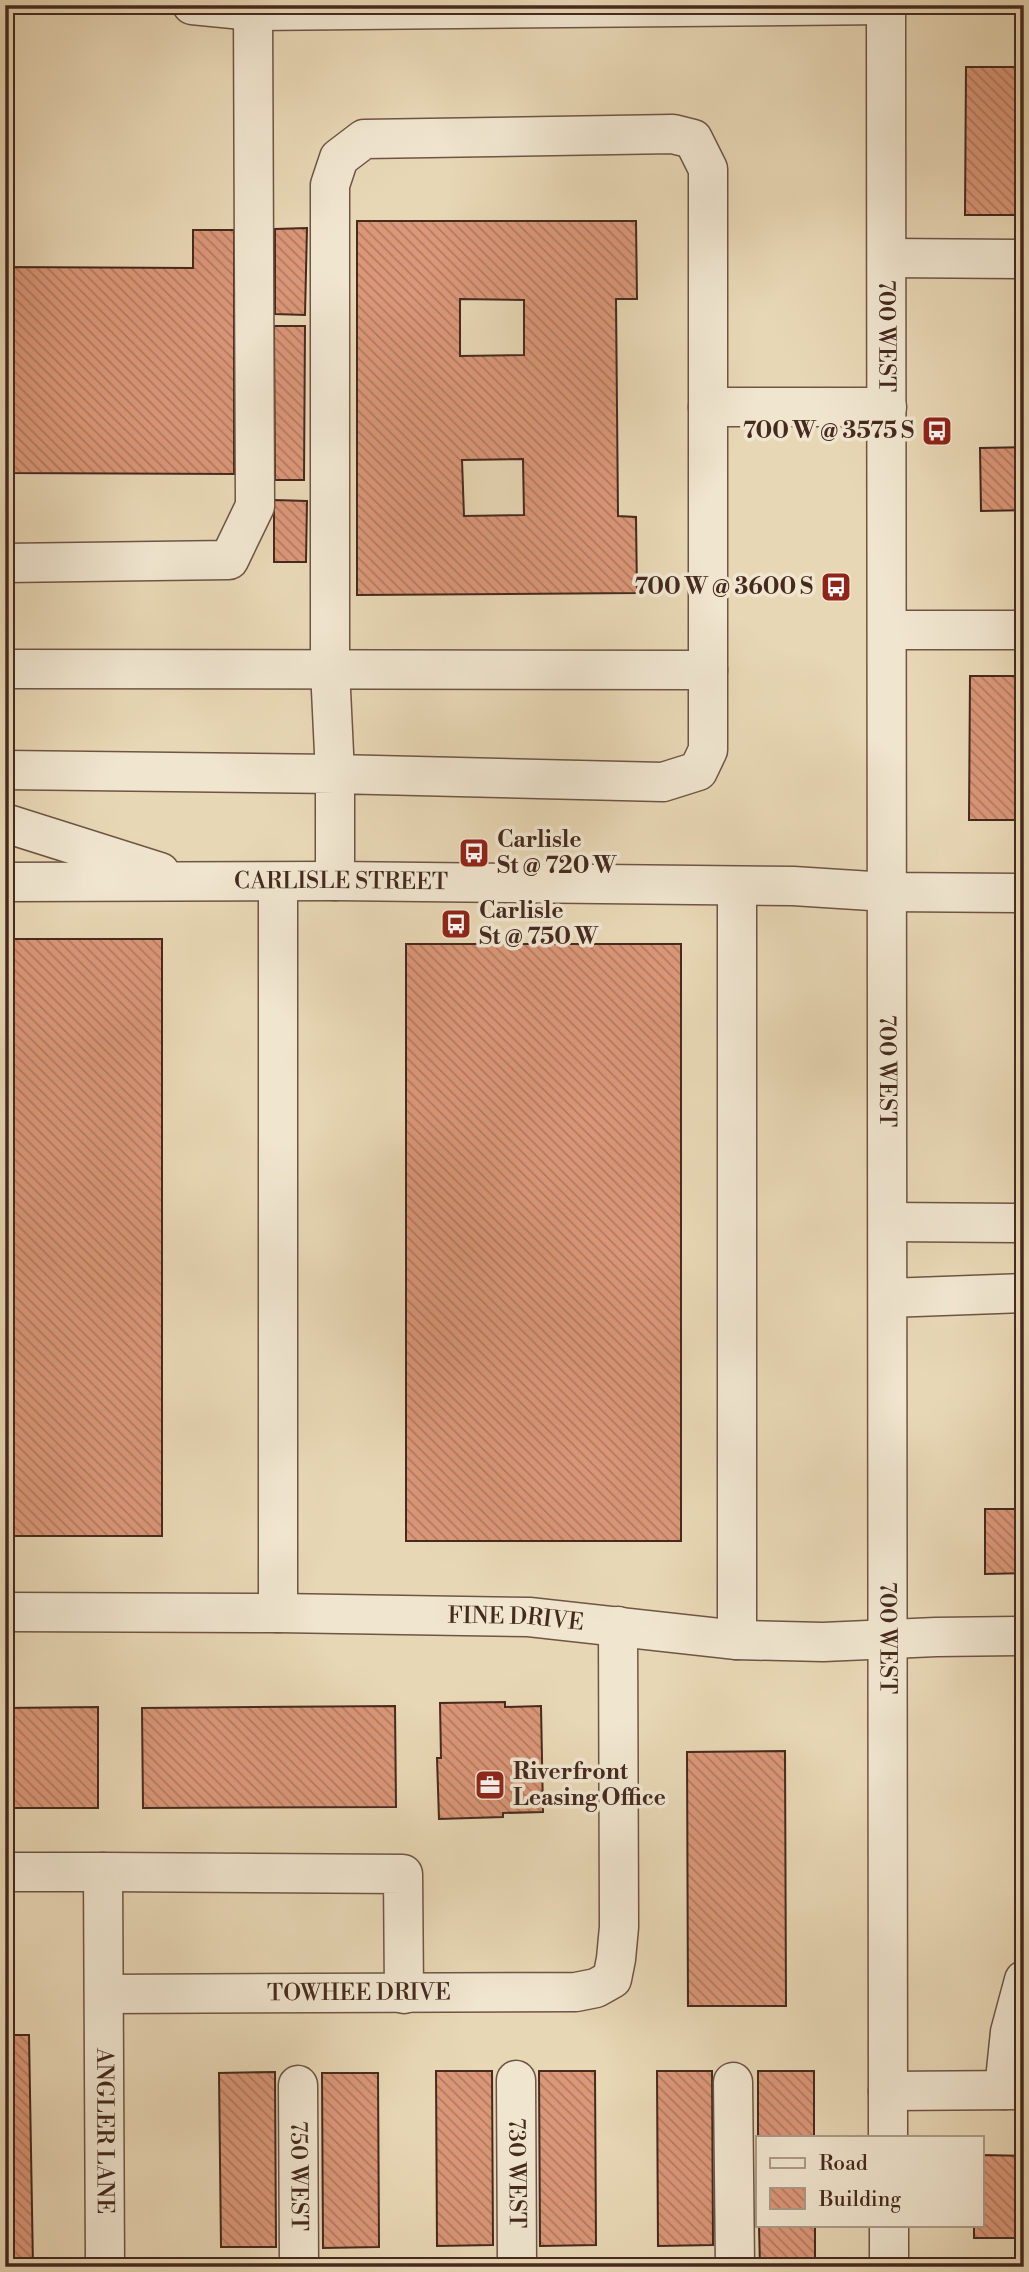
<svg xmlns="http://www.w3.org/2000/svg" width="1029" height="2272" font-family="'Libre Bodoni',serif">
  <defs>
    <pattern id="building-back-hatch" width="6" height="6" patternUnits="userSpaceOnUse" patternTransform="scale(1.75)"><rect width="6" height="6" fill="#db9778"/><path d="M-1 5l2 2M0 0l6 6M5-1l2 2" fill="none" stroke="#b37b62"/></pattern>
  </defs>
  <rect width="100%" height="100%" fill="#e8d7b5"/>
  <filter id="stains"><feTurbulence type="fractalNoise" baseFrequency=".00286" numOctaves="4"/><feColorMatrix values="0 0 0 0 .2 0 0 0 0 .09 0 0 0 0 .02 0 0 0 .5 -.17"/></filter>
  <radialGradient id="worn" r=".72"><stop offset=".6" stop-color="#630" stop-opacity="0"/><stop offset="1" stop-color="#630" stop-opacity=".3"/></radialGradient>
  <g fill="url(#building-back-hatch)" stroke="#452a1e" stroke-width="2" fill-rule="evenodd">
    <path d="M966 67H1024V215H965Z"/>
    <path d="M357 221H636L637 299H616L618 516 636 517 637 593 357 595ZM460 299 524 300V355L460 356ZM523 459 524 515 464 516 462 460Z"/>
    <path d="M307 228 305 315 275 314V229Z"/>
    <path d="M193 230H234V474L5 473V267L193 268Z"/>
    <path d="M274 326H305L304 480H275Z"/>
    <path d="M1024 447V510L981 511 980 448Z"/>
    <path d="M274 500 307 501 306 562H274Z"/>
    <path d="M970 676H1024V820H969Z"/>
    <path d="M1015 827H1024V881H1016Z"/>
    <rect x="5" y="939" width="157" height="597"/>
    <rect x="406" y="944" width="275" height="597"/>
    <path d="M985 1509H1024V1573L985 1574Z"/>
    <path d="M505 1702V1707L541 1706 543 1812 503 1813V1817L439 1819 437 1758H441L440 1703Z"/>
    <path d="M395 1706 396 1807 143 1808 142 1708Z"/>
    <path d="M98 1707V1808H5V1708Z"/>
    <path d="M785 1751 786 2006H688L687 1752Z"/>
    <path d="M5 2035H29L33 2267H5Z"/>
    <path d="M436 2071H492L493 2245 437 2246Z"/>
    <path d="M539 2071H595L596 2245 540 2246Z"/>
    <path d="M657 2071H712L713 2245 658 2246Z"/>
    <rect x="758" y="2071" width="56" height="66"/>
    <path d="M275 2072 276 2247H221L219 2073Z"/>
    <path d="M322 2073H378L379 2247 323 2248Z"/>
    <path d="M982 2155 1024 2156V2238H974V2225H982Z"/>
    <path d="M759 2225H815V2267H760Z"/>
  </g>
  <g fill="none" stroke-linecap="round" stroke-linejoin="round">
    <g stroke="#6e5544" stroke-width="41">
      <g id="minor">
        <path d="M192 5 253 11 886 5"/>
        <path id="s1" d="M886 5 888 2137"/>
        <path d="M888 258 1024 259"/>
        <path d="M708 407H887"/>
        <path d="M5 563 229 560 255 506 253 11"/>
        <path d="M887 630H1024"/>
        <path d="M5 669 708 670"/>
        <path d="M5 770 335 774 663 782 698 771 708 750V169L693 139 673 134 364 139 339 158 330 185V669L335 774V881"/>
        <path d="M5 823 160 872"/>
        <path id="s2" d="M5 882 335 881 793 886 887 892 1024 893"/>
        <path d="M278 882V1613"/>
        <path d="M888 1222 1024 1223"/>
        <path d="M888 1298 1024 1293"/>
        <path id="s3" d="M5 1612 278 1613 529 1617 737 1640 823 1642 936 1637 1024 1636"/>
        <path d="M737 1640V886"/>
        <path id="s4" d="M5 1872H103L105 2267"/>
        <path d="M103 1872 403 1874 404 1994"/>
        <path id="s5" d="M105 1994 576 1992 596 1988 612 1979 616 1959 619 1927 618 1626"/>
        <path id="s6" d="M516 2080 517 2267"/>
        <path d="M733 2082 735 2267"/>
        <path id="s7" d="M298 2085 299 2267"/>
        <path d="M1004 2090 1010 2032 1024 1980"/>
        <path d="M888 2091 1024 2090"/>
        <path d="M889 2225V2267"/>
      </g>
    </g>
    <use href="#minor" stroke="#f0e5cf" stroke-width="38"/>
  </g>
  <defs>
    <g id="bus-square" transform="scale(1.575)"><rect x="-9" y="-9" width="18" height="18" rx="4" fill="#8f2418" stroke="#f0e5cf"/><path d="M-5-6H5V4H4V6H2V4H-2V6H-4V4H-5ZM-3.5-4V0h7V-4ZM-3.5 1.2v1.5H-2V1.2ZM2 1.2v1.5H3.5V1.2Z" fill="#fff"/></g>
    <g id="office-square" transform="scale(1.575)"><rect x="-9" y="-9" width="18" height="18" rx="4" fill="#8f2418" stroke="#f0e5cf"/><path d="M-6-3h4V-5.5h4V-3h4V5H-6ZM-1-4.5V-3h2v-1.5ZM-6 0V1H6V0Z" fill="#fff"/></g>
  </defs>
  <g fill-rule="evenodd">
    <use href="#bus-square" x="937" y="431"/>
    <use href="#bus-square" x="836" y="587"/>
    <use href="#bus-square" x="474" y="853"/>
    <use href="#bus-square" x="456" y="924"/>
    <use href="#office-square" x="490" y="1785"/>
  </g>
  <g text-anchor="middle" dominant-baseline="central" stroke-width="7" stroke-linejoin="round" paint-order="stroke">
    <g font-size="23" fill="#452a1e" stroke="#f0e5cf">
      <text stroke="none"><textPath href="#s1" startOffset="331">700 WEST</textPath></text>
      <text stroke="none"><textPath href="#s2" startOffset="336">CARLISLE STREET</textPath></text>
      <text stroke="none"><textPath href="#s1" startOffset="1066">700 WEST</textPath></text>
      <text stroke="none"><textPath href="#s3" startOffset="511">FINE DRIVE</textPath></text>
      <text stroke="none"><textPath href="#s1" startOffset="1633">700 WEST</textPath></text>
      <text stroke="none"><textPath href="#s5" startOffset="254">TOWHEE DRIVE</textPath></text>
      <text stroke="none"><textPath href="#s4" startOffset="357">ANGLER LANE</textPath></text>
      <text stroke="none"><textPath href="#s6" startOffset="93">730 WEST</textPath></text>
      <text stroke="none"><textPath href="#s7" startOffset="91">750 WEST</textPath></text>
    </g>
    <g font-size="23" font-weight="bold" fill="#452a1e" stroke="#f0e5cf" text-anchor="start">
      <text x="914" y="431" text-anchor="end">700 W @ 3575 S</text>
      <text x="813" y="587" text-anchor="end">700 W @ 3600 S</text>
      <text x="497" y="840">Carlisle<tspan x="497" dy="26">St @ 720 W</tspan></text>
      <text x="479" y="911">Carlisle<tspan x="479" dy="26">St @ 750 W</tspan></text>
      <text x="513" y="1772">Riverfront<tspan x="513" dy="26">Leasing Office</tspan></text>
    </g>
  </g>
  <rect width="1029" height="2272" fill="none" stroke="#e8d7b5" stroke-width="28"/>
  <rect x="7" y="7" width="1015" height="2258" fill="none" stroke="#452a1e" stroke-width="3.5"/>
  <rect x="14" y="14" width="1001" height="2244" fill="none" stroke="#452a1e" stroke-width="2"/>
  <rect x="756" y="2136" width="228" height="91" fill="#f0e5cf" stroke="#ac9a88" stroke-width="2"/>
  <rect x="770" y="2158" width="35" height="10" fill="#f0e5cf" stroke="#ac9a88" stroke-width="2"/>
  <text x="819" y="2170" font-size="21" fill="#452a1e">Road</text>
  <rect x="770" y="2188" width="35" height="21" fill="url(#building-back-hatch)" stroke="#ac9a88" stroke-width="2"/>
  <text x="819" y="2206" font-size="21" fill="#452a1e">Building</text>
  <rect width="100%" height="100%" filter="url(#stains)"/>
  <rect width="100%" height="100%" fill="url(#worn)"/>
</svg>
